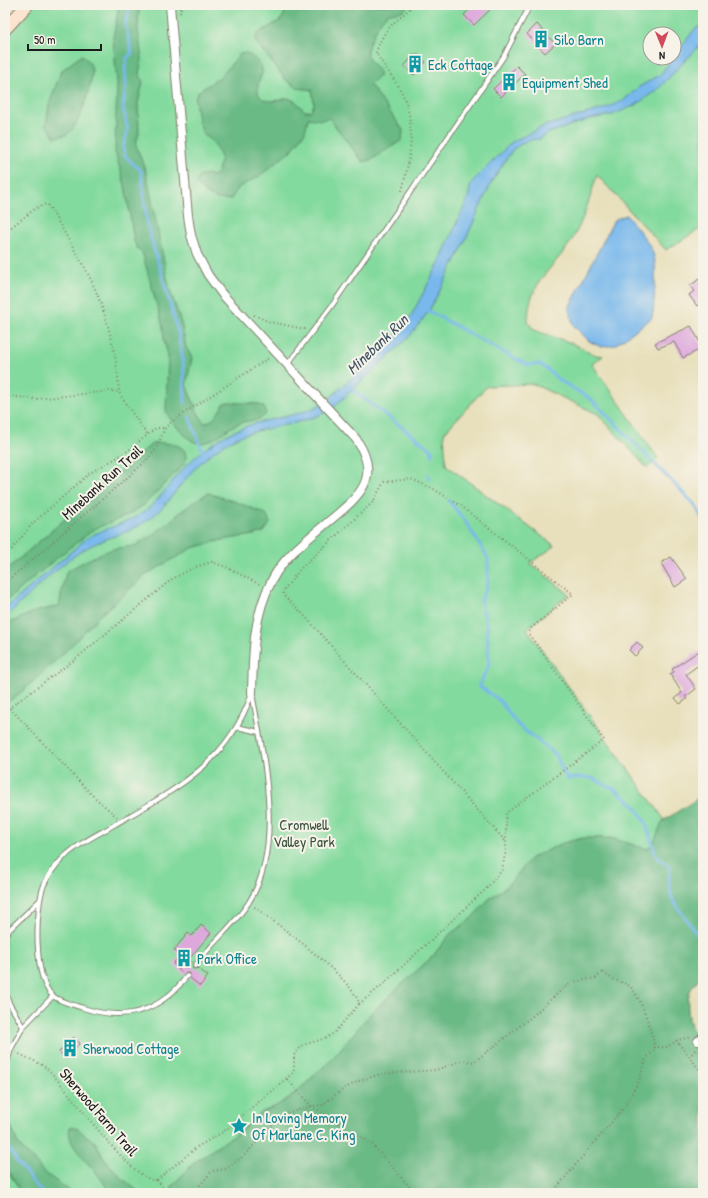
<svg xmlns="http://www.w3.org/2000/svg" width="708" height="1198" font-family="'Patrick Hand',sans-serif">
  <rect width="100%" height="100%" fill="#f7f3e8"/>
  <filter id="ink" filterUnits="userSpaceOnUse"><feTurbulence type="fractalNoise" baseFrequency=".025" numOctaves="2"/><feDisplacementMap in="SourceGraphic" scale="8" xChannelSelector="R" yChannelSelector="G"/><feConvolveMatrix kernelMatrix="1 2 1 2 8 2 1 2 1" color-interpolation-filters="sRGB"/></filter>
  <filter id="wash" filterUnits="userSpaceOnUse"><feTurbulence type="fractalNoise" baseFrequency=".012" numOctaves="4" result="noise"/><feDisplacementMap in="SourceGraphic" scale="16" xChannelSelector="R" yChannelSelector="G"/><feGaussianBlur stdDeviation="0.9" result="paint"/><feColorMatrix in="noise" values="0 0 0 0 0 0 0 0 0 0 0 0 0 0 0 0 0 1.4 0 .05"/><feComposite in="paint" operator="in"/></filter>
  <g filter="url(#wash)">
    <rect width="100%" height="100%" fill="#e8e0bc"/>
    <path fill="#83da9e" stroke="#507b5d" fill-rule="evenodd" d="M34 5H703V227L666 250 597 175C590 197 583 223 570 243 550 272 528 283 528 322L534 330 571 343 596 355 603 356 592 364 658 458 647 468 598 414 533 384 487 386 444 433 446 465 555 546 530 563 569 594 527 629 685 848 661 1193H5V37ZM650 34H674V58H650Z"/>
    <g fill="#6aba85" stroke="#436b50">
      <path d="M117 5H139L138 30 142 59 139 73 143 82 138 103 139 132 136 145 146 172 169 287 182 326 186 347 192 358 186 385 197 411 204 423C217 421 218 410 226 402L258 404 264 407 266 414C258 422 250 420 240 423 218 431 204 458 182 432 175 425 169 419 166 410L168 355 164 341 163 327 142 252 137 248 134 241 125 185 115 152 117 82 113 38 118 11Z"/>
      <path d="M289 5H408C403 15 393 10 386 15 380 20 367 44 367 52 366 60 377 66 380 75L370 85 403 130 402 140 371 160 363 162 329 118 322 120 308 118 305 132 292 150 258 177 239 187 231 199C216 202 205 194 196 183L199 177 206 174 213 176 218 172 221 157 214 143 203 133 198 120 195 99 198 92 221 76 240 54 246 53C252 56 260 62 262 68 264 75 258 79 258 86 255 106 278 101 288 98L295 101 305 111H311L314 104 312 90 298 88 286 80 255 41 257 34 281 20Z"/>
      <path d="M82 55C87 59 91 64 92 70 93 83 80 123 70 132 67 136 60 136 55 137L46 126 49 105 61 71Z"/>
      <path d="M153 443C167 443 191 442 185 463L144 505 126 516 94 529 58 557 5 602V571Z"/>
      <path d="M208 493 236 502 266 514 270 523 264 532 254 535 222 540 192 548 147 574 99 616 67 650 17 696 5 704V625L34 612 59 606 66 572C76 565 101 553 113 549 121 547 130 548 138 544 163 531 182 507 208 493Z"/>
      <path d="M703 795V973C699 979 693 985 690 991 684 1008 691 1036 703 1049V1193H171L172 1186 195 1162 240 1131 262 1112 276 1106 292 1096 331 1060 373 1011 433 956 450 934 470 920 489 899 506 887 531 858 563 843 583 838H611L647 849 653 844 663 821Z"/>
      <path d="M5 1112 18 1144 23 1150 34 1159 42 1171 73 1193H21L5 1166Z"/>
      <path d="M70 1127H75L96 1143 104 1159 123 1179 140 1193H111C106 1187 103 1181 98 1175 89 1163 65 1144 70 1127Z"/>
    </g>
    <g fill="#78b8ec" stroke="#4a6a84">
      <path d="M703 24V42L659 88 636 105 612 115 590 119 549 133 540 139 528 140 513 149 492 181 460 252 429 311 409 337 334 407C301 430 256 423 223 445 209 454 195 467 185 480 174 493 164 508 151 518 130 534 102 537 80 552 55 568 27 597 5 618V609L87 538C106 527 128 524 145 511 159 501 168 485 180 472 191 460 205 448 219 439 231 432 243 427 256 423 280 417 308 414 328 400L398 334 411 316 438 265 468 198 471 183 512 142 544 126 606 108 624 100 639 87 660 75 694 30Z"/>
      <path d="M626 215C636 227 649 241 654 256 657 266 654 307 652 318L615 345 601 347 589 341 573 325 569 308 614 220Z"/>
    </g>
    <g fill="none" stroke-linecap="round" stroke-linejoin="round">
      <g stroke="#78b8ec" stroke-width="3">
        <path d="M128 5 129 12 125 24 132 53 127 58 125 69 126 84 123 108 128 130 123 147 125 156 141 171 147 224 178 332 183 361 185 403"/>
        <path d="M427 310 512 357 528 365 539 364 547 369 559 380 591 399 695 505 703 520"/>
        <path d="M350 388 432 450V455"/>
        <path d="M189 417 203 452"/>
        <path d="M428 475 429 478"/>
        <path d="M449 501 467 524 488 558V582L481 601 487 627 489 665 479 686 499 700 518 725 555 754 567 779 584 777 594 779 616 790 635 806 646 823 656 856 670 867 669 883 672 899 703 943"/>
        <path d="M5 1141 17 1162 42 1193"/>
      </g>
    </g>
    <g id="blocks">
      <g fill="#dea8dd">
        <path d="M474 5H495L474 25 464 15Z"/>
        <path d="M537 24 555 44 545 53 527 34Z"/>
        <path d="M416 53 426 62 414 75 404 66Z"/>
        <path d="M517 66 525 74 501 97 493 89Z"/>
        <path d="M699 279 703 284V301L697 306 689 295 694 291 690 286Z"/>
        <path d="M691 326 703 348 683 358 674 342 658 348 655 343Z"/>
        <path d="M671 557 687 579 675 587 661 563Z"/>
        <path d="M637 642 643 648 635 656 629 650Z"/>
        <path d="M699 651 703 657V662L686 674 696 689 685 697 687 699 680 704 675 698 682 693 670 674 674 672 672 669Z"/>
        <path d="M201 925 211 933 188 960 193 963V969L198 968 208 976 200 986 190 978 189 973 184 974 173 964 180 955 174 950 188 933 192 936Z"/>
        <path d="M73 1037 80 1043 66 1058 59 1052Z"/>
      </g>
    </g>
  </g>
  <g filter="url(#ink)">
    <use href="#blocks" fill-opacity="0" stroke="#827e6c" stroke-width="1"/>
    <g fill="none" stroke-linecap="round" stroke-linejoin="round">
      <g stroke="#827e6c" stroke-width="6">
        <g id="service">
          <path d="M287 365 333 304 504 56 530 5"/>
          <path d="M237 727 259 732"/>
          <path d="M5 934 40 900"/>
          <path d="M187 976C160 1012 126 1022 83 1008 74 1005 60 1002 53 996 33 979 35 908 44 885 48 876 56 865 63 858 77 844 97 835 114 825 174 790 228 764 252 693 263 754 285 846 249 902 234 926 211 943 195 966"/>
          <path d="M5 989 9 1003 23 1027"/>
          <path d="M5 1070 11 1049 23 1027 53 996"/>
        </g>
      </g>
      <g stroke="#827e6c" stroke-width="10">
        <g id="minor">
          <path d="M170 5 188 216 191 235 197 254 208 275 222 294 356 439C383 479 358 497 328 522 308 539 284 556 272 580 253 616 253 654 252 693"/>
          <path d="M698 1041 703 1037"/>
        </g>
      </g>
      <g stroke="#827e6c" stroke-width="14">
        <path id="secondary" d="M5 29 27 5"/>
      </g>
      <g stroke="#827e6c" stroke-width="2" stroke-dasharray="1 3" stroke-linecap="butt">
        <path d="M180 13 181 7 185 5"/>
        <path d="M402 191C409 162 415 134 407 106 403 89 385 68 376 53 384 26 396 23 413 5"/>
        <path d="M5 232 36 208 46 204 49 206C61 227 73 247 85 268 105 306 117 350 119 392L122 398 147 434"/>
        <path d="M254 315 270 322 305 329"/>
        <path d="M5 396 37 399 109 391 119 392"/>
        <path d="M5 554 12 549 33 523 90 473 125 453 156 428H165"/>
        <path d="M5 583 143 464 156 449 165 428 175 419 269 358"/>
        <path d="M10 708 91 794 117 817"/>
        <path d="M5 711 73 661 172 579 195 567 212 562 226 567 261 585"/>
        <path d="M359 1004 380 987 486 889 502 870 506 850V813L604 740 529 634 530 629 573 594 461 506 432 488 411 479 384 482 373 502 301 568 284 590 283 595 302 613 506 842"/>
        <path d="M676 1040 703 1074"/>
        <path d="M654 1047H667L678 1040 690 1037"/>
        <path d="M16 1052C25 1058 38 1061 46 1068 66 1085 133 1185 157 1180"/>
        <path d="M689 1057 697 1048"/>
        <path d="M287 1079 311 1106 371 1143 415 1193"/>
        <path d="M703 1127 701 1136 703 1142"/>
        <path d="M157 1180 197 1147 223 1132 294 1072V1055L303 1045 326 1038 334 1033 359 1004C355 980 275 922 253 906"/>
        <path d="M157 1180 167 1193"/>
        <path d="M197 1193 200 1185 212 1171 225 1169 244 1156 267 1130 286 1114 311 1106 322 1105 345 1088 359 1081 381 1074 436 1070 461 1061 474 1062 530 1018 564 988 573 982 596 978 603 971C611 982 621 980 629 986 641 995 653 1035 655 1049L646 1059 639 1081 625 1106 552 1193"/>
        <path d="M700 1193 703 1189"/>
      </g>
      <use href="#service" stroke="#fff" stroke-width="4"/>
      <use href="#minor" stroke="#fff" stroke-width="8"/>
      <use href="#secondary" stroke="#fce5d0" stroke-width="12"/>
    </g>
  </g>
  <defs>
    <g id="building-bare" transform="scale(1.38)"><path d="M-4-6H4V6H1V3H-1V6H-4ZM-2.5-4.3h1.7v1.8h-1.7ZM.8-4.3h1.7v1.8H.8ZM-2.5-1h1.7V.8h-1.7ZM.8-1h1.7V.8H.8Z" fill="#0f9aa8" stroke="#f7f3e8" stroke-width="2.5" paint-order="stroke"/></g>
    <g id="sight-bare" transform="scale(1.38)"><path d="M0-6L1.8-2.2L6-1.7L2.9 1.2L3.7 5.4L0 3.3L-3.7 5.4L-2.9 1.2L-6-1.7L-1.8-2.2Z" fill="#0f9aa8" stroke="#f7f3e8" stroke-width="2.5" paint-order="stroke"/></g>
  </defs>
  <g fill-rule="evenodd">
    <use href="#building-bare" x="541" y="39"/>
    <use href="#building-bare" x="415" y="64"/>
    <use href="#building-bare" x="509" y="82"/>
    <use href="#building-bare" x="184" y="958"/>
    <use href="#building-bare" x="70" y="1048"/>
    <use href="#sight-bare" x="239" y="1126"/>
  </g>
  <g text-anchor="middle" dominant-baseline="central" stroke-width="4" stroke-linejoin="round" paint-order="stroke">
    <g font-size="15" fill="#0d838f" stroke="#f7f3e8" text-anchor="start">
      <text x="554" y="39">Silo Barn</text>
      <text x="428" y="64">Eck Cottage</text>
      <text x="522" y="82">Equipment Shed</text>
      <text x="197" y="958">Park Office</text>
      <text x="83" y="1048">Sherwood Cottage</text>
      <text x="252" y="1117">In Loving Memory<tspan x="252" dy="17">Of Marlane C. King</tspan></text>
    </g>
    <g font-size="15" fill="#1c1c1c" stroke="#f7f3e8">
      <text transform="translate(102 482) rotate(-42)">Minebank Run Trail</text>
      <text transform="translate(99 1112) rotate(49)">Sherwood Farm Trail</text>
    </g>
    <g font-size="15" fill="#3b5543" stroke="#f7f3e8">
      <text x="304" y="824">Cromwell<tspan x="304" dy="17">Valley Park</tspan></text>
    </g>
    <g font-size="16" font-style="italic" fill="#3c5365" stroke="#f7f3e8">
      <text transform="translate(377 344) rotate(-44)">Minebank Run</text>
    </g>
  </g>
  <rect width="708" height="1198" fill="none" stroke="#f7f3e8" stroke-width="20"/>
  <g transform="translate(662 46) rotate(179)"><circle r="19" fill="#f7f3e8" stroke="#9f9d96"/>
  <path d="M0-3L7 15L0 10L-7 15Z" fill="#d1495b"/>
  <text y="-6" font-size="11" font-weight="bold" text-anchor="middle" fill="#1c1c1c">N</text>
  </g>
  <path d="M28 44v6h73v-6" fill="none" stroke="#1c1c1c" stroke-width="2"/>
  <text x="34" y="44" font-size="12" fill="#1c1c1c" stroke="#f7f3e8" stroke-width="3" paint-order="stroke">50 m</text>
</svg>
